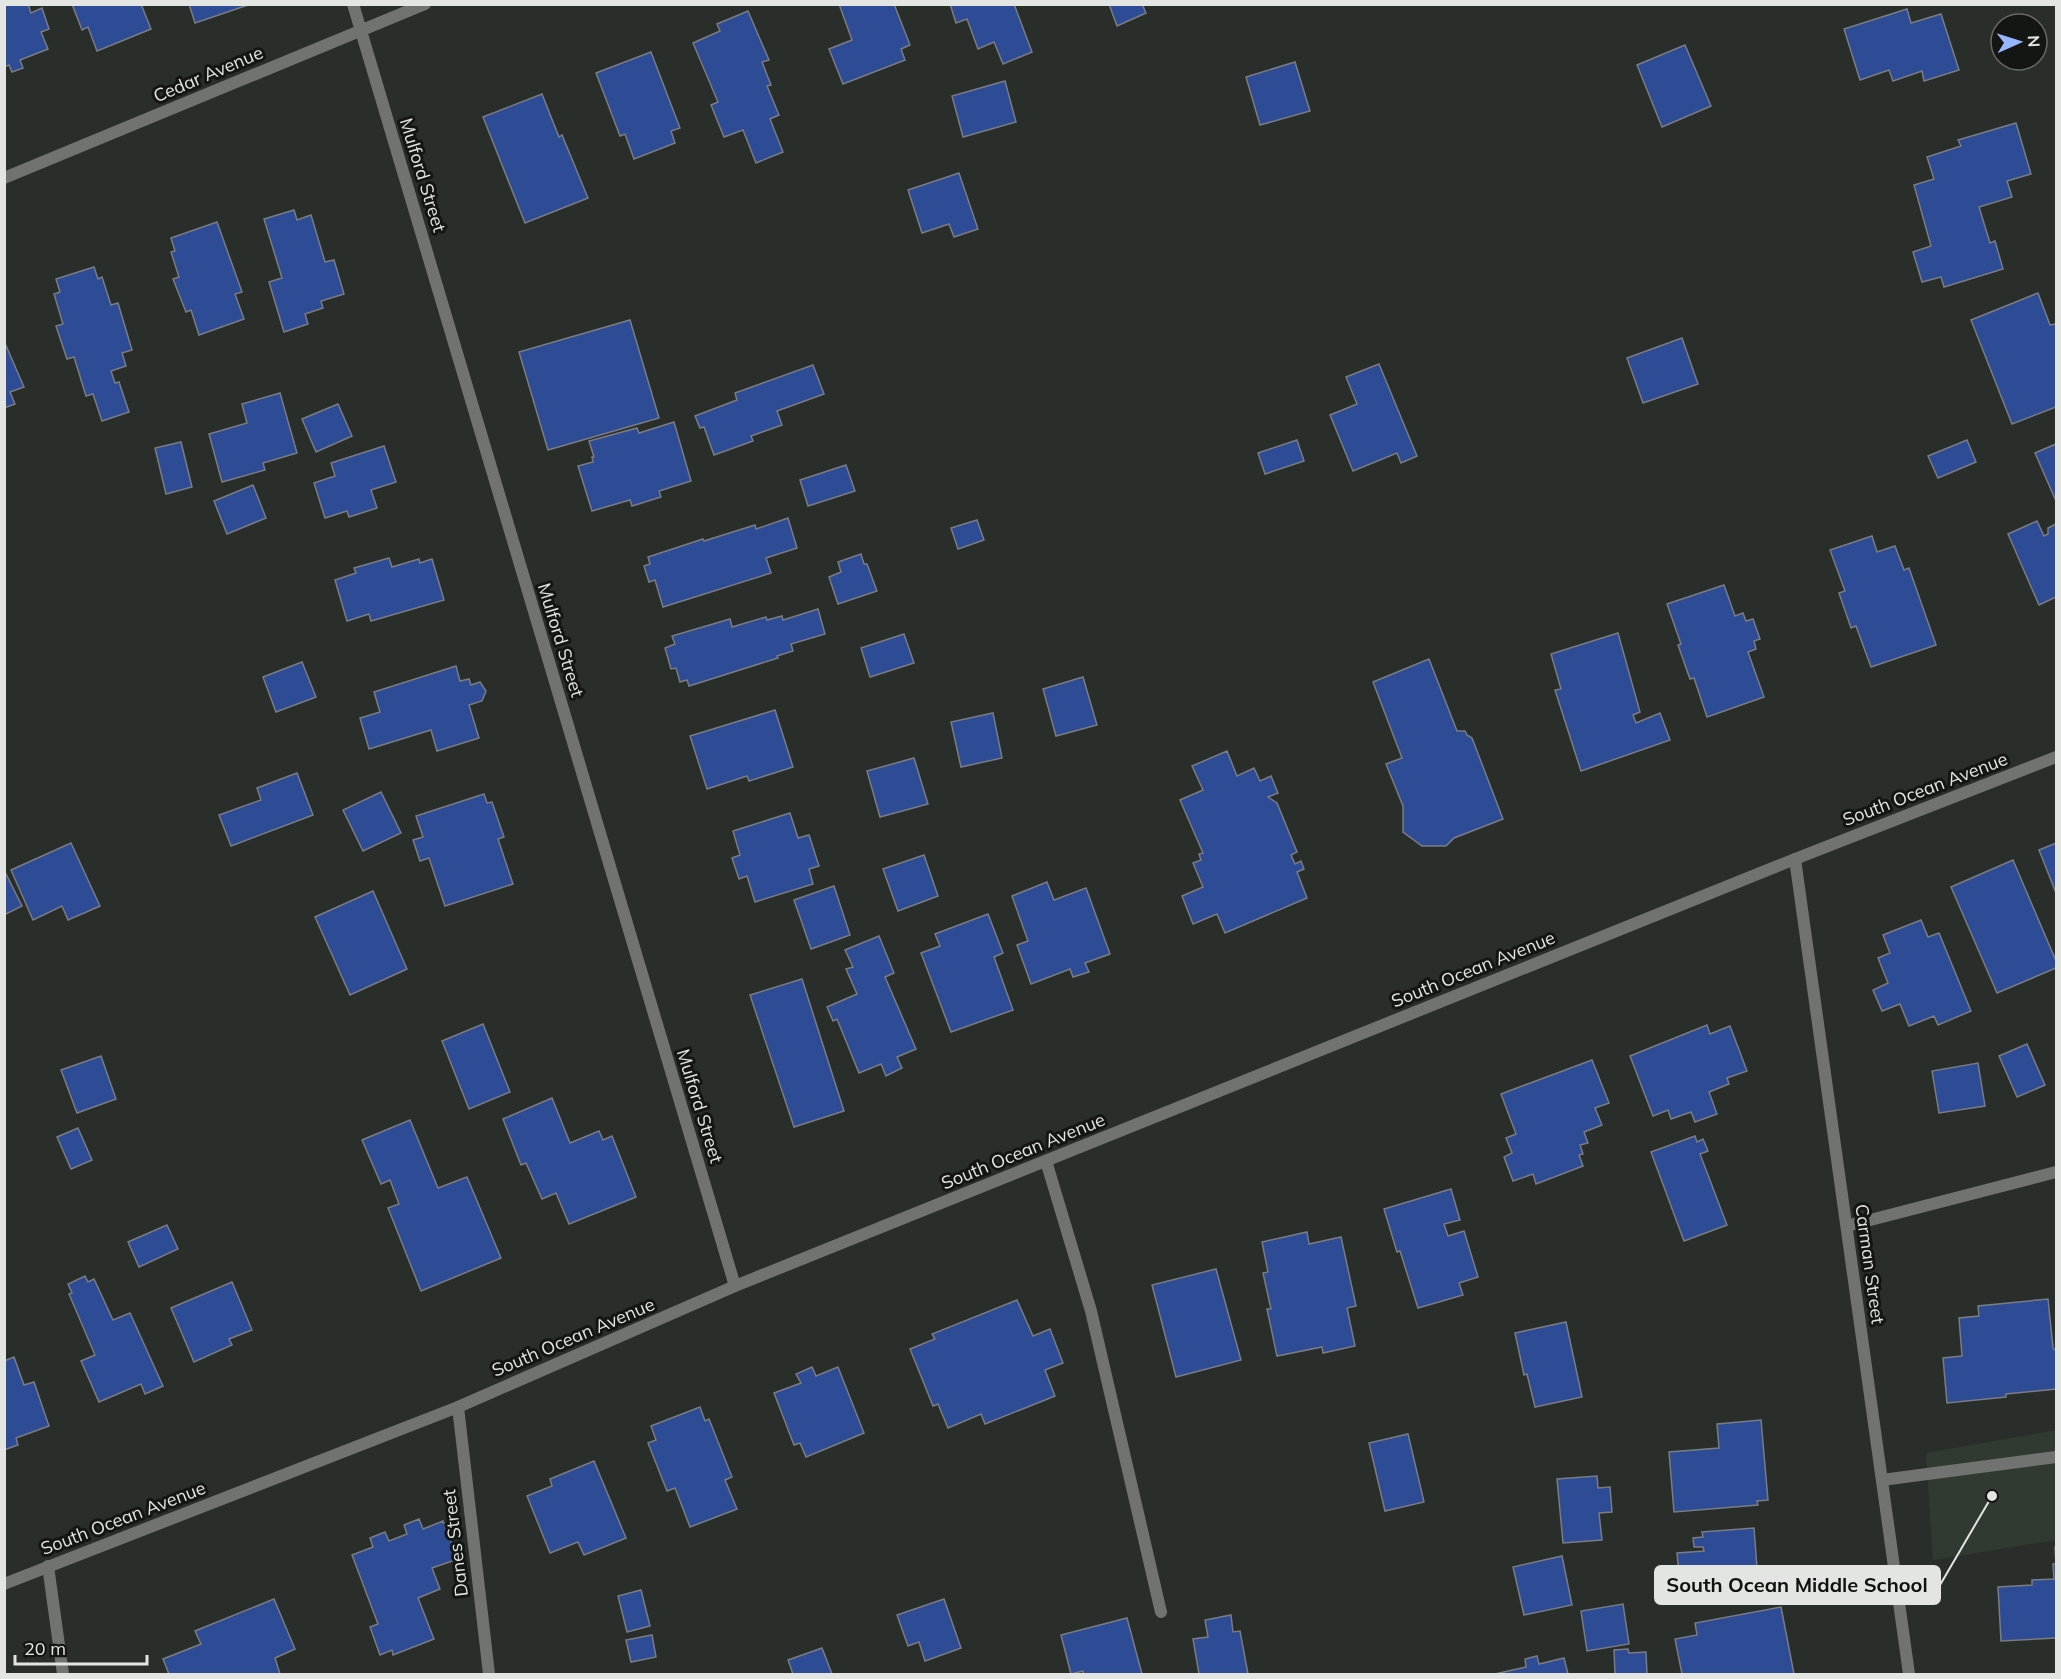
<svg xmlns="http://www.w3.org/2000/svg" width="2061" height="1679" font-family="Mulish,sans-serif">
  <rect width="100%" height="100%" fill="#2a2e2a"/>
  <path fill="#313a31" d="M2056 1430V1540L1933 1560 1926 1453Z"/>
  <g fill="#2e4b95" stroke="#7a7c82" stroke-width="1.5">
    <path d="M4 4H28L31 13 42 8 49 29 41 32 48 49 20 60 23 68 12 72 9 65 4 67Z"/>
    <path d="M72 4H141L151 29 97 51 88 27 82 30Z"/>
    <path d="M189 4H251L195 23Z"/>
    <path d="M839 4H894L910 45 901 49 905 60 843 84 829 49 852 40Z"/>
    <path d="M950 4H1014L1032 52 1003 64 994 42 978 49 967 19 956 23Z"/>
    <path d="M1109 4H1142L1146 13 1117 26Z"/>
    <path d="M1907 9 1911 23 1941 14 1959 70 1924 81 1922 71 1893 81 1889 70 1860 80 1844 29Z"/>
    <path d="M748 11 769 60 762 62 771 85 767 86 779 115 770 119 783 152 756 163 743 130 724 137 711 105 718 102 693 43 720 31 717 24Z"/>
    <path d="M1685 45 1711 106 1662 127 1637 65Z"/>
    <path d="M651 52 680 128 671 131 675 143 634 159 625 134 620 136 596 73Z"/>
    <path d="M1295 62 1310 111 1260 125 1246 77Z"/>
    <path d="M1005 81 1016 122 963 137 952 96Z"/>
    <path d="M542 94 559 137 562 135 588 198 525 223 483 117Z"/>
    <path d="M2016 123 2031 174 2007 181 2012 197 1979 207 1990 243 1995 241 2003 269 1944 287 1941 277 1922 282 1913 252 1931 246 1914 185 1934 179 1927 157 1961 146 1958 140Z"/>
    <path d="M959 173 978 229 954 237 949 224 922 233 908 190Z"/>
    <path d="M294 210 297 220 311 215 325 262 334 260 344 294 321 301 323 308 305 314 308 324 284 332 269 282 282 278 264 219Z"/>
    <path d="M217 222 242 292 235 294 244 319 199 335 191 310 186 312 173 279 179 277 171 252 175 251 171 238Z"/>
    <path d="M94 267 98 279 102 277 111 305 118 303 132 350 122 353 126 366 111 371 115 383 119 382 129 412 102 421 93 394 86 396 74 357 67 359 56 326 63 324 54 294 60 292 56 279Z"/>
    <path d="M2038 293 2050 325 2056 324V407L2012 424 1971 320Z"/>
    <path d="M630 320 659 418 548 450 519 352Z"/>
    <path d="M1682 338 1698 384 1643 403 1627 358Z"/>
    <path d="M4 341 24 387 10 392 15 404 4 408Z"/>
    <path d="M1379 364 1417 456 1401 463 1397 453 1353 471 1330 415 1357 404 1346 377Z"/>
    <path d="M813 365 824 394 777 411 782 425 751 436 753 441 714 455 704 427 700 428 695 416 737 400 735 393Z"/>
    <path d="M280 393 297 453 263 463 265 470 222 482 209 434 247 423 242 404Z"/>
    <path d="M338 404 352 436 316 452 302 419Z"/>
    <path d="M674 422 691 481 659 491 661 497 632 506 630 500 592 511 578 466 593 462 592 457H594L589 441 637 428 639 433Z"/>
    <path d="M1297 440 1304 461 1265 474 1258 453Z"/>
    <path d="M1967 440 1976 462 1938 478 1928 456Z"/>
    <path d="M181 442 192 487 166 494 155 448Z"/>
    <path d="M2056 444V501L2035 453Z"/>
    <path d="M384 446 396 482 371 490 377 508 349 517 347 511 325 518 314 483 335 476 331 463Z"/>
    <path d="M846 465 855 491 808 506 800 480Z"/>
    <path d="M253 485 266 518 227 534 214 501Z"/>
    <path d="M788 518 797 548 766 558 771 573 663 607 655 580 649 582 644 566 650 564 648 557 703 539 704 541 755 525 756 529Z"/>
    <path d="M977 520 984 540 958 549 951 528Z"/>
    <path d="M2037 521 2044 536 2048 534V528L2056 524V597L2039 605 2008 534Z"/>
    <path d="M1872 536 1877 552 1895 546 1904 570 1909 568 1936 645 1871 667 1856 626 1851 628 1839 593 1845 591 1830 550Z"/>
    <path d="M861 554 864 564H867L877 591 838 604 829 577 841 572 838 562Z"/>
    <path d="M389 558 392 567 419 559 420 563 432 559 444 600 371 621 369 614 347 621 335 580 356 573 354 568Z"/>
    <path d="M1724 585 1735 616 1743 613 1746 621 1753 619 1760 639 1754 641 1756 649 1748 652 1764 697 1707 717 1694 678 1690 679 1678 645 1681 644 1667 604Z"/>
    <path d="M818 609 825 634 791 644 793 651 777 656 778 658 689 686 687 680 680 682 676 668 671 669 665 648 675 644 672 636 730 619 732 627 766 617 767 620 782 616 783 620Z"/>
    <path d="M1618 633 1640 712 1633 715 1636 723 1660 713 1670 740 1581 771 1555 690 1561 689 1551 654Z"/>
    <path d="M904 634 914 663 870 677 861 648Z"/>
    <path d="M1429 659 1457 731H1465L1467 735 1472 738 1503 819 1454 838 1446 846H1422L1403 832V806L1386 764 1402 758 1373 682Z"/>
    <path d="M302 662 316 697 276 712 263 677Z"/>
    <path d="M456 666 460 681 469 679 471 685 480 682 486 691 482 701 469 705 479 738 437 751 431 730 369 749 360 718 380 712 374 692Z"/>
    <path d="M1083 677 1097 725 1056 736 1043 689Z"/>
    <path d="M775 710 793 767 749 781 747 776 707 789 690 736Z"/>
    <path d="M993 713 1002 758 961 767 951 722Z"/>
    <path d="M1227 751 1237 776 1254 768 1260 781 1271 776 1278 793 1268 797 1277 803 1297 852 1291 855 1295 864 1301 861 1304 869 1297 872 1307 898 1225 933 1217 914 1193 924 1182 896 1203 887 1193 863 1201 860 1199 854 1203 853 1180 800 1203 790 1192 766Z"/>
    <path d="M914 758 928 804 880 817 867 771Z"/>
    <path d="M297 773 313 815 231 846 219 815 261 800 257 788Z"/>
    <path d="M381 792 401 833 363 851 343 810Z"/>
    <path d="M484 794 487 803 492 802 504 837 498 839 513 884 445 906 429 858 420 861 413 840 423 837 416 816Z"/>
    <path d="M790 813 798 838 809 835 819 866 809 869 813 884 755 902 747 876 739 879 732 858 740 855 733 831Z"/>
    <path d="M71 843 100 906 68 920 62 906 33 920 11 870Z"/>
    <path d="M2056 843V893L2039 850Z"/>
    <path d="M924 855 938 896 898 911 883 869Z"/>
    <path d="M2013 860 2056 961V968L1997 993 1951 887Z"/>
    <path d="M4 870 22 906 4 915Z"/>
    <path d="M1047 882 1054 900 1086 888 1110 954 1085 963 1089 972 1073 977 1070 969 1031 984 1017 945 1028 941 1012 896Z"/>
    <path d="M834 886 850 935 811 949 794 900Z"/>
    <path d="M373 891 407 969 350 995 315 917Z"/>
    <path d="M988 914 1003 953 994 957 1013 1010 951 1032 921 953 940 946 935 934Z"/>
    <path d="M1921 920 1928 937 1939 933 1971 1011 1938 1025 1934 1016 1909 1026 1900 1004 1882 1011 1873 990 1888 983 1878 958 1890 953 1883 935Z"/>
    <path d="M879 936 894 973 885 977 916 1049 897 1057 902 1068 886 1076 881 1064 859 1073 837 1019 833 1021 827 1007 857 994 846 969 853 967 845 950Z"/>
    <path d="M802 979 844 1111 794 1127 750 995Z"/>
    <path d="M483 1024 510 1092 469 1109 442 1041Z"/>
    <path d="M1707 1025 1710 1034 1730 1026 1747 1071 1727 1078 1729 1084 1709 1092 1717 1114 1695 1122 1691 1112 1671 1119 1668 1110 1653 1116 1630 1056Z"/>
    <path d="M2027 1044 2045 1085 2017 1097 1999 1056Z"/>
    <path d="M101 1056 116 1099 77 1113 61 1070Z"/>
    <path d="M1592 1060 1609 1103 1595 1108 1602 1125 1584 1132 1588 1143 1580 1145 1583 1154 1579 1155 1583 1166 1536 1184 1533 1174 1513 1181 1504 1157 1512 1153 1506 1138 1516 1134 1501 1094Z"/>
    <path d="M1978 1063 1985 1106 1939 1113 1932 1071Z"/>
    <path d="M552 1098 570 1143 599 1131 603 1140 612 1136 636 1197 569 1224 556 1193 542 1199 526 1163 521 1165 503 1119Z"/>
    <path d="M410 1120 438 1188 467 1177 501 1258 421 1291 388 1208 399 1204 390 1180 381 1184 362 1140Z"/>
    <path d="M78 1128 92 1160 71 1169 57 1137Z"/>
    <path d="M1695 1136 1697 1142 1703 1139 1708 1151 1700 1154 1727 1225 1684 1241 1651 1152Z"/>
    <path d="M1451 1189 1460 1220 1444 1224 1448 1236 1464 1231 1478 1277 1459 1283 1463 1295 1418 1308 1400 1251 1397 1252 1384 1209Z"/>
    <path d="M167 1225 178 1249 139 1267 128 1242Z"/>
    <path d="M1307 1232 1309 1244 1341 1237 1356 1306 1347 1308 1355 1346 1323 1353 1322 1347 1277 1356 1267 1309H1271L1263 1273 1268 1272 1262 1242Z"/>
    <path d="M1216 1269 1241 1360 1176 1377 1152 1285Z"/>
    <path d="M85 1276 88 1282 94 1279 113 1320 130 1313 163 1386 145 1394 141 1384 99 1402 81 1361 95 1355 69 1294 72 1293 68 1284Z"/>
    <path d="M232 1282 252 1330 229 1339 232 1345 194 1362 171 1308Z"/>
    <path d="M2048 1299 2053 1348 2056 1351V1389L2006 1394V1397L1947 1403 1943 1358 1962 1356 1959 1318 1979 1316 1978 1306Z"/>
    <path d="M1017 1300 1033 1336 1050 1329 1063 1363 1045 1370 1055 1396 985 1424 981 1414 948 1428 938 1404 933 1406 910 1349 935 1339 932 1334Z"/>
    <path d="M1566 1322 1582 1397 1535 1407 1527 1374 1524 1375 1515 1333Z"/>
    <path d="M14 1357 24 1385 34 1382 49 1426 16 1438 18 1445 4 1450V1361Z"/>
    <path d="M812 1367 816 1376 838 1367 864 1433 806 1457 800 1443 794 1445 774 1393 801 1383 796 1374Z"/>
    <path d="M700 1407 705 1421 709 1419 732 1477 725 1480 737 1509 690 1527 675 1488 667 1491 648 1443 656 1440 651 1426Z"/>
    <path d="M1761 1420 1768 1500 1757 1501 1758 1505 1674 1512 1669 1452 1719 1448 1717 1424Z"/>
    <path d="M1408 1434 1424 1502 1385 1511 1369 1443Z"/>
    <path d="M594 1461 626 1538 584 1555 578 1542 550 1553 527 1496 552 1486 550 1479Z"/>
    <path d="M1597 1476 1598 1488 1610 1487 1612 1512 1599 1513 1602 1540 1563 1543 1557 1479Z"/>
    <path d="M419 1519 423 1529 443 1521 458 1559 432 1568 440 1589 418 1598 434 1639 393 1655 392 1650 380 1655 370 1627 378 1624 352 1555 373 1547 370 1538 385 1532 389 1541 407 1534 404 1525Z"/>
    <path d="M1754 1528 1759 1594 1710 1598 1709 1583 1680 1586 1677 1553 1704 1551 1703 1547H1694L1693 1538 1703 1537 1702 1532Z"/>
    <path d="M2056 1546V1638L2001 1641 1998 1587 2032 1585V1580L2054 1579 2053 1564H2056L2055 1547Z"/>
    <path d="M1562 1556 1572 1605 1524 1615 1513 1567Z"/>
    <path d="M641 1590 650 1626 627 1632 618 1596Z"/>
    <path d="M274 1599 295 1649 275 1658 280 1674H169L163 1659 201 1644 195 1631Z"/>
    <path d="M944 1599 961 1648 925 1661 919 1642 908 1646 897 1615Z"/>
    <path d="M1623 1604 1629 1644 1587 1651 1581 1611Z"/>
    <path d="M1781 1607 1794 1674H1682L1675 1639 1697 1635 1695 1623Z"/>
    <path d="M1231 1615 1233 1632 1240 1631 1248 1674H1199L1193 1639 1208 1637 1205 1620Z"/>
    <path d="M1127 1618 1142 1674H1083V1671L1071 1674 1061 1635Z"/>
    <path d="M652 1635 656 1657 631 1662 626 1640Z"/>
    <path d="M822 1648 832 1674H793L788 1660Z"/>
    <path d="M1628 1649 1629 1653 1646 1652 1647 1674H1615L1614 1650Z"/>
    <path d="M1537 1656 1539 1664 1564 1658 1568 1674H1495L1526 1667 1525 1659Z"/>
  </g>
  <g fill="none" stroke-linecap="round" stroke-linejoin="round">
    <g stroke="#717370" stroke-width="12">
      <path d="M1046 1161 1091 1311 1161 1612"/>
      <path d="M1847 1226 2056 1172"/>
      <path d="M1882 1480 2056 1457"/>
    </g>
    <g stroke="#717370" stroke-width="12">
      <path d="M353 4 735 1286"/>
      <path d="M1795 859 1909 1674"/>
      <path d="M458 1407 489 1674"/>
      <path d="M48 1566 63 1674"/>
    </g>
    <g stroke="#717370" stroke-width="12">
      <path d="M4 178 425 4"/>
      <path d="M4 1584 458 1407 735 1286 1795 859 2056 757"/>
    </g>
  </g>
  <g text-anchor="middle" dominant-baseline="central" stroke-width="6" stroke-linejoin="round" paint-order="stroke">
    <g font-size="18" fill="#e2e5e2" stroke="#141614">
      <text transform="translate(208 74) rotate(-23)">Cedar Avenue</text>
      <text transform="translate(423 175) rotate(73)">Mulford Street</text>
      <text transform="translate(561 640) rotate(73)">Mulford Street</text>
      <text transform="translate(1925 789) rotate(-21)">South Ocean Avenue</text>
      <text transform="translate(1473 969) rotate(-22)">South Ocean Avenue</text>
      <text transform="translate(700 1106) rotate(73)">Mulford Street</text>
      <text transform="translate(1023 1151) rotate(-22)">South Ocean Avenue</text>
      <text transform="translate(1870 1264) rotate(82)">Carman Street</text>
      <text transform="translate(573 1337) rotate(-23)">South Ocean Avenue</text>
      <text transform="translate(123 1518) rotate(-21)">South Ocean Avenue</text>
      <text transform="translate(455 1543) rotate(-97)">Danes Street</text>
    </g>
  </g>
  <path fill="none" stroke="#e2e5e2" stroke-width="2" d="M1992 1496L1940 1585"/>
  <circle fill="#e2e5e2" stroke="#141614" stroke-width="2" cx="1992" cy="1496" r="6"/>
  <rect fill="#e2e5e2" stroke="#e2e5e2" stroke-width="2" x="1655" y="1566" width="285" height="38" rx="6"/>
  <g font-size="20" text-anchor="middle" font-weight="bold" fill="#111">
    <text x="1797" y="1592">South Ocean Middle School</text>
  </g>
  <rect width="2061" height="1679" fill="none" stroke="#e2e5e2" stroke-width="12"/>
  <g transform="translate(2019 42) rotate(87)"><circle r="28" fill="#141614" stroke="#666966" stroke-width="1.5"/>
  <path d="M0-4.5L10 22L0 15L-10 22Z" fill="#96b6fd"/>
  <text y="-9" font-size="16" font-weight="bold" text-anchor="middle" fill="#e2e5e2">N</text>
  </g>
  <path d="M15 1655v9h132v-9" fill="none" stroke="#e2e5e2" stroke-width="3"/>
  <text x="24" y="1655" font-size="18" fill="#e2e5e2" stroke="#141614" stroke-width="4.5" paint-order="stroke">20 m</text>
</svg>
